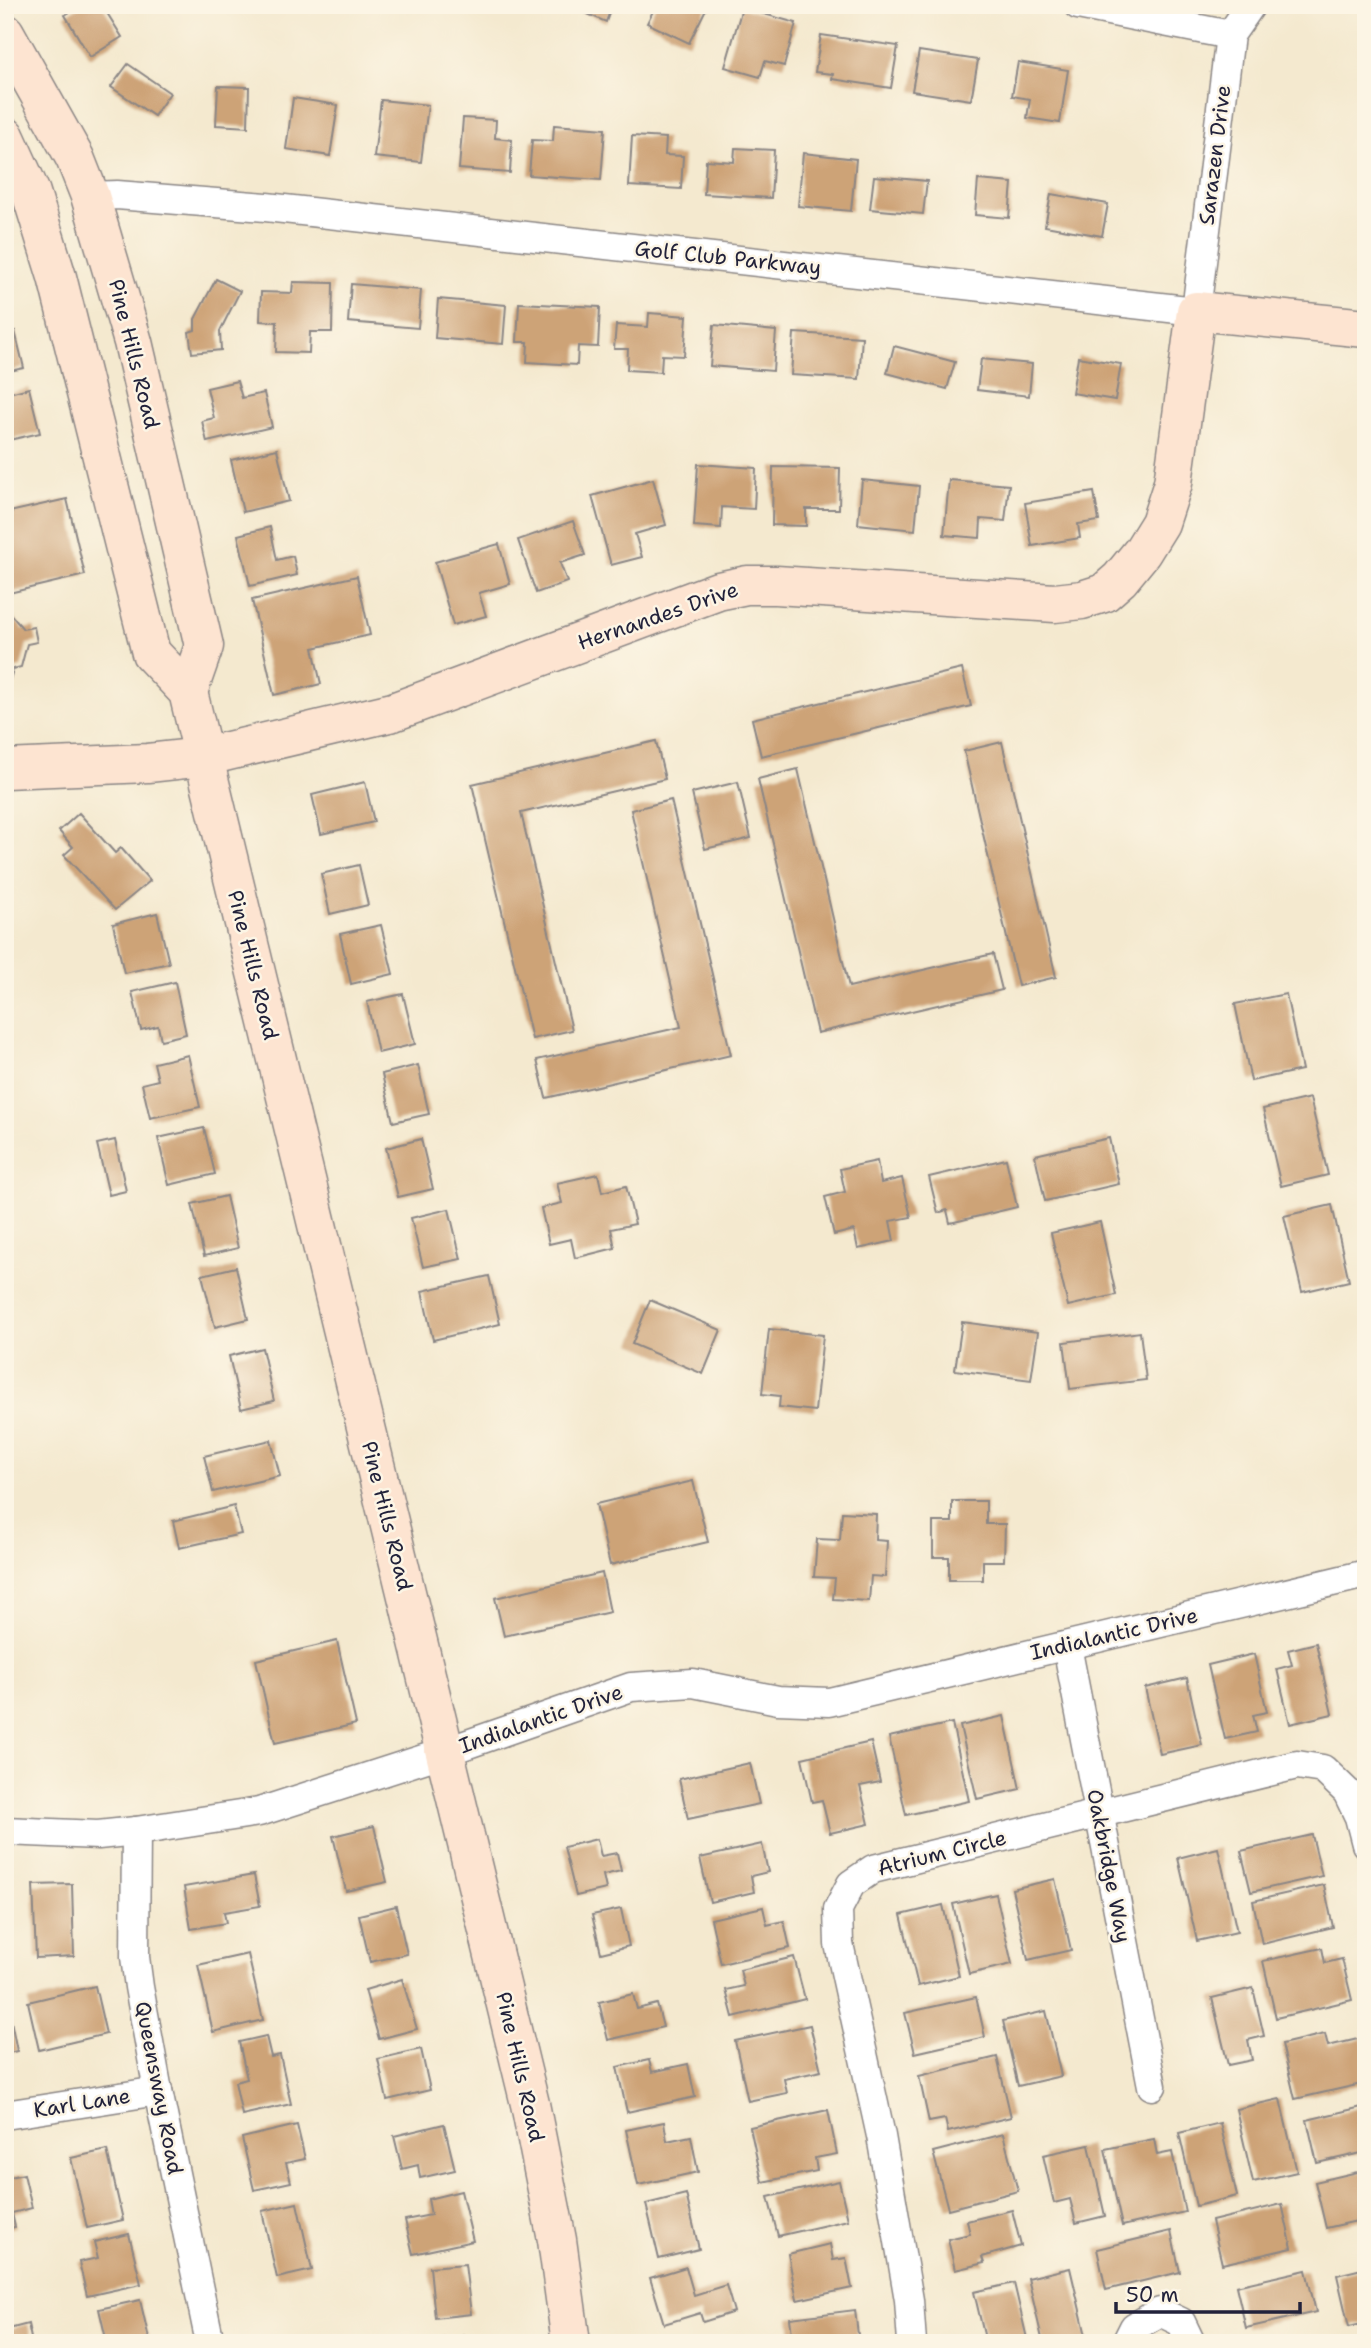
<svg xmlns="http://www.w3.org/2000/svg" width="1371" height="2348" font-family="'Shantell Sans',sans-serif">
  <rect width="100%" height="100%" fill="#fcf5e5"/>
  <filter id="ink" filterUnits="userSpaceOnUse"><feTurbulence type="fractalNoise" baseFrequency=".0143" numOctaves="2"/><feDisplacementMap in="SourceGraphic" scale="14" xChannelSelector="R" yChannelSelector="G"/><feConvolveMatrix kernelMatrix="1 2 1 2 8 2 1 2 1" color-interpolation-filters="sRGB"/></filter>
  <filter id="wash" filterUnits="userSpaceOnUse"><feTurbulence type="fractalNoise" baseFrequency=".00686" numOctaves="4" result="noise"/><feDisplacementMap in="SourceGraphic" scale="28" xChannelSelector="R" yChannelSelector="G"/><feGaussianBlur stdDeviation="1.57" result="paint"/><feColorMatrix in="noise" values="0 0 0 0 0 0 0 0 0 0 0 0 0 0 0 0 0 1.4 0 .05"/><feComposite in="paint" operator="in"/></filter>
  <g filter="url(#wash)">
    <rect width="100%" height="100%" fill="#f4e9cf"/>
    <g id="blocks">
      <g fill="#cda377">
        <path d="M82 5H102L122 37 90 57 65 15Z"/>
        <path d="M605 5 611 8 606 22 569 6Z"/>
        <path d="M656 5H697L706 9 689 43 647 23Z"/>
        <path d="M742 8 796 23 784 66 765 61 760 77 725 67Z"/>
        <path d="M821 35 898 46 891 88 832 79 833 74 815 72Z"/>
        <path d="M919 51 978 60 971 100 912 91Z"/>
        <path d="M1018 62 1068 70 1060 123 1027 118 1030 99 1012 96Z"/>
        <path d="M128 64 170 93 154 116 111 87Z"/>
        <path d="M218 86 249 87 248 127 216 125Z"/>
        <path d="M293 98 338 105 330 156 286 149Z"/>
        <path d="M381 100 428 105 421 162 374 157Z"/>
        <path d="M463 118 496 120 495 138 512 140 510 173 459 169Z"/>
        <path d="M554 125 605 129 601 180 529 175 532 140 553 141Z"/>
        <path d="M632 136 666 138 665 155 683 156 681 189 629 186Z"/>
        <path d="M735 148 774 150 771 198 704 194 706 160 734 162Z"/>
        <path d="M803 153 856 159 851 211 798 206Z"/>
        <path d="M874 176 927 181 923 214 870 209Z"/>
        <path d="M978 180 1012 183 1009 218 975 215Z"/>
        <path d="M1051 194 1108 204 1102 236 1045 226Z"/>
        <path d="M216 279 240 291 220 331 221 350 192 353 189 332 195 330V319Z"/>
        <path d="M293 282 333 283 332 332H310L309 353 276 352 277 322 260 321 261 292 292 293Z"/>
        <path d="M351 284 421 290 418 328 348 322Z"/>
        <path d="M438 299 506 305 503 344 435 338Z"/>
        <path d="M519 303 600 307 598 347 578 346 577 365 527 362 528 342H517Z"/>
        <path d="M649 313 687 316 684 356 662 355 661 372 627 370 628 349H614L616 325 648 327Z"/>
        <path d="M714 325 776 331 773 371 710 366Z"/>
        <path d="M15 331 24 368 5 372V334Z"/>
        <path d="M794 333 862 337 859 379 791 375Z"/>
        <path d="M894 346 955 362 947 389 887 373Z"/>
        <path d="M1078 357 1121 364 1115 400 1072 393Z"/>
        <path d="M981 359 1032 364 1029 396 977 390Z"/>
        <path d="M237 381 242 398 264 393 272 427 207 442 202 421 214 418 207 388Z"/>
        <path d="M29 388 40 433 5 441V394Z"/>
        <path d="M277 449 289 501 243 512 231 460Z"/>
        <path d="M698 464 756 468 754 509 722 507 721 528 694 526Z"/>
        <path d="M773 467 840 468 839 509H806V526L772 525Z"/>
        <path d="M653 479 666 525 635 534 642 557 611 565 592 496Z"/>
        <path d="M862 480 919 486 915 530 858 524Z"/>
        <path d="M949 480 1009 485 1005 521 981 519 980 538 944 535Z"/>
        <path d="M1094 492 1099 521 1078 524 1080 538 1032 546 1025 503Z"/>
        <path d="M67 499 85 575 5 594V513Z"/>
        <path d="M573 521 585 555 560 563 567 582 536 593 518 540Z"/>
        <path d="M270 527 277 560 293 556 297 575 250 586 238 535Z"/>
        <path d="M499 544 510 584 479 593 486 616 453 625 435 562Z"/>
        <path d="M357 576 370 635 313 648 321 684 274 695 252 600Z"/>
        <path d="M7 610 23 629 34 627 37 642 27 644 21 667 13 669 6 695Z"/>
        <path d="M962 669 971 706 761 756 752 719Z"/>
        <path d="M656 741 665 779 521 813 572 1030 532 1039 472 784Z"/>
        <path d="M1002 742 1056 977 1018 986 964 751Z"/>
        <path d="M798 769 849 987 993 954 1002 990 817 1033 758 779Z"/>
        <path d="M365 782 374 822 321 834 312 795Z"/>
        <path d="M738 782 751 838 705 849 692 793Z"/>
        <path d="M671 800 731 1055 546 1098 537 1060 681 1027 631 810Z"/>
        <path d="M79 813 115 853 121 848 150 881 115 910 64 855 73 847 59 831Z"/>
        <path d="M359 865 368 905 330 914 321 874Z"/>
        <path d="M157 913 169 963 124 973 113 924Z"/>
        <path d="M381 925 393 974 351 984 340 934Z"/>
        <path d="M175 982 186 1034 161 1040 158 1026 141 1030 132 992Z"/>
        <path d="M403 994 415 1044 378 1053 367 1002Z"/>
        <path d="M1286 994 1302 1070 1251 1081 1235 1004Z"/>
        <path d="M188 1055 200 1107 150 1118 142 1084 158 1080 154 1063Z"/>
        <path d="M418 1065 429 1114 393 1122 382 1074Z"/>
        <path d="M1310 1098 1328 1175 1281 1186 1263 1109Z"/>
        <path d="M204 1128 215 1174 169 1185 158 1138Z"/>
        <path d="M1109 1138 1119 1184 1045 1201 1035 1155Z"/>
        <path d="M421 1139 433 1189 398 1197 386 1148Z"/>
        <path d="M115 1140 126 1191 109 1195 97 1144Z"/>
        <path d="M1006 1159 1017 1207 950 1223 947 1210 938 1213 929 1177Z"/>
        <path d="M877 1161 881 1183 902 1178 911 1217 890 1221 894 1241 858 1249 854 1230 834 1235 825 1197 845 1192 840 1169Z"/>
        <path d="M598 1174 602 1192 626 1186 635 1224 611 1229 615 1248 575 1258 571 1239 549 1244 541 1208 562 1203 557 1183Z"/>
        <path d="M226 1196 238 1248 204 1256 192 1204Z"/>
        <path d="M1332 1205 1349 1281 1302 1292 1284 1216Z"/>
        <path d="M449 1209 461 1259 423 1267 411 1218Z"/>
        <path d="M1100 1222 1116 1295 1068 1306 1051 1233Z"/>
        <path d="M236 1267 248 1319 215 1327 202 1275Z"/>
        <path d="M489 1276 500 1324 433 1340 422 1291Z"/>
        <path d="M650 1300 721 1330 703 1374 632 1344Z"/>
        <path d="M962 1322 1038 1332 1031 1380 955 1370Z"/>
        <path d="M769 1329 823 1335 815 1411 779 1407 780 1396 762 1394Z"/>
        <path d="M1140 1332 1146 1380 1070 1389 1064 1342Z"/>
        <path d="M262 1348 274 1401 241 1409 229 1356Z"/>
        <path d="M271 1440 280 1476 213 1492 204 1456Z"/>
        <path d="M693 1481 708 1542 610 1565 596 1504Z"/>
        <path d="M952 1501H986V1524H1005L1004 1561H983V1580H949V1557H933V1522H952Z"/>
        <path d="M234 1506 241 1534 179 1548 173 1521Z"/>
        <path d="M842 1512 876 1514 875 1540 887 1541 885 1577 871 1576 869 1601 833 1599 835 1578 814 1577 817 1539 840 1540Z"/>
        <path d="M602 1573 610 1612 504 1636 495 1598Z"/>
        <path d="M337 1641 356 1724 275 1743 256 1660Z"/>
        <path d="M1316 1643 1332 1714 1290 1724 1277 1669 1292 1665 1288 1650Z"/>
        <path d="M1254 1654 1267 1712 1253 1715 1257 1732 1225 1739 1208 1665Z"/>
        <path d="M1187 1678 1202 1745 1160 1754 1145 1688Z"/>
        <path d="M1004 1716 1020 1789 977 1799 960 1726Z"/>
        <path d="M952 1723 969 1801 906 1815 889 1737Z"/>
        <path d="M871 1742 880 1782 860 1786 869 1824 830 1833 822 1800 812 1802 802 1758Z"/>
        <path d="M750 1763 759 1804 688 1819 679 1779Z"/>
        <path d="M374 1826 387 1882 346 1891 333 1836Z"/>
        <path d="M1312 1835 1322 1876 1251 1892 1241 1851Z"/>
        <path d="M597 1839 601 1856 617 1853 621 1871 603 1875 606 1889 576 1896 564 1847Z"/>
        <path d="M762 1844 768 1872 751 1876 754 1892 710 1902 700 1858Z"/>
        <path d="M1218 1848 1237 1932 1197 1941 1178 1858Z"/>
        <path d="M254 1875 260 1906 224 1912 226 1923 191 1929 184 1887Z"/>
        <path d="M1055 1879 1071 1950 1028 1960 1012 1889Z"/>
        <path d="M72 1884 74 1956 36 1958 33 1885Z"/>
        <path d="M1324 1885 1333 1927 1262 1944 1253 1901Z"/>
        <path d="M996 1894 1012 1964 969 1974 953 1904Z"/>
        <path d="M943 1905 959 1976 918 1986 901 1915Z"/>
        <path d="M396 1906 407 1954 370 1962 359 1915Z"/>
        <path d="M763 1907 767 1925 784 1921 790 1948 721 1964 711 1919Z"/>
        <path d="M621 1909 629 1946 601 1953 592 1915Z"/>
        <path d="M1322 1948 1325 1963 1342 1959 1352 2000 1276 2018 1263 1961Z"/>
        <path d="M248 1954 263 2020 213 2032 198 1965Z"/>
        <path d="M794 1957 805 1999 733 2017 726 1990 744 1986 740 1970Z"/>
        <path d="M402 1979 417 2029 379 2039 365 1990Z"/>
        <path d="M95 1986 106 2034 39 2050 28 2002Z"/>
        <path d="M1253 1988 1264 2036 1248 2040 1252 2060 1228 2065 1212 1998Z"/>
        <path d="M633 1994 637 2009 657 2004 663 2027 608 2040 599 2002Z"/>
        <path d="M976 1997 985 2037 915 2053 905 2013Z"/>
        <path d="M1046 2011 1061 2076 1018 2086 1003 2021Z"/>
        <path d="M11 2021 17 2051 5 2054V2023Z"/>
        <path d="M810 2025 821 2071 784 2079 787 2093 748 2101 735 2041Z"/>
        <path d="M1325 2034 1328 2046 1362 2038 1366 2056V2083L1295 2099 1282 2044Z"/>
        <path d="M266 2036 271 2057 280 2055 291 2104 242 2115 235 2082 247 2079 239 2042Z"/>
        <path d="M421 2049 430 2090 387 2100 378 2059Z"/>
        <path d="M997 2057 1011 2117 948 2132 945 2119 929 2122 919 2076Z"/>
        <path d="M649 2060 652 2072 688 2064 695 2097 627 2112 617 2067Z"/>
        <path d="M1280 2099 1297 2172 1253 2182 1236 2109Z"/>
        <path d="M1366 2106V2152L1317 2163 1307 2120Z"/>
        <path d="M828 2110 837 2154 815 2158 817 2171 762 2182 750 2127Z"/>
        <path d="M664 2122 667 2141 691 2136 698 2172 638 2185 626 2130Z"/>
        <path d="M1220 2123 1237 2196 1196 2206 1179 2133Z"/>
        <path d="M444 2124 455 2170 420 2178 418 2165 402 2169 394 2136Z"/>
        <path d="M297 2125 305 2159 286 2163 291 2182 254 2190 242 2138Z"/>
        <path d="M1003 2134 1018 2191 948 2209 933 2152Z"/>
        <path d="M1154 2139 1157 2155 1172 2152 1185 2212 1122 2226 1105 2149Z"/>
        <path d="M1089 2145 1105 2216 1076 2223 1070 2199 1054 2203 1043 2155Z"/>
        <path d="M107 2150 123 2220 87 2228 71 2158Z"/>
        <path d="M1366 2170V2219L1326 2228 1315 2182Z"/>
        <path d="M24 2174 32 2208 12 2213 15 2227 5 2229V2178Z"/>
        <path d="M839 2181 848 2220 778 2236 768 2197Z"/>
        <path d="M461 2191 473 2241 413 2254 405 2220 431 2215 428 2199Z"/>
        <path d="M686 2194 699 2249 659 2259 646 2204Z"/>
        <path d="M297 2203 312 2270 277 2278 262 2211Z"/>
        <path d="M1282 2204 1292 2248 1222 2264 1212 2221Z"/>
        <path d="M1012 2210 1021 2246 982 2257 984 2263 955 2270 948 2239 970 2234 967 2221Z"/>
        <path d="M1171 2231 1180 2272 1106 2290 1097 2249Z"/>
        <path d="M129 2234 141 2284 87 2296 79 2262 98 2258 94 2242Z"/>
        <path d="M830 2244 833 2260 846 2258 852 2288 797 2300 788 2254Z"/>
        <path d="M465 2264 471 2314 435 2318 430 2267Z"/>
        <path d="M686 2267 694 2295 726 2285 734 2312 703 2322 700 2313 664 2324 650 2278Z"/>
        <path d="M1070 2268 1087 2340 1077 2343H1043L1028 2278Z"/>
        <path d="M1366 2268V2323L1349 2327 1337 2275Z"/>
        <path d="M1306 2270 1316 2312 1246 2328 1236 2286Z"/>
        <path d="M1014 2283 1028 2343H986L974 2292Z"/>
        <path d="M140 2300 150 2343H107L99 2309Z"/>
        <path d="M855 2310 859 2343H793L790 2318Z"/>
        <path d="M28 2324 32 2343H5V2330Z"/>
        <path d="M469 2335 470 2343H443V2338Z"/>
      </g>
    </g>
  </g>
  <g filter="url(#ink)">
    <use href="#blocks" fill-opacity="0" stroke="#8b8685" stroke-width="2"/>
    <g fill="none" stroke-linecap="round" stroke-linejoin="round">
      <g stroke="#8b8685" stroke-width="31">
        <g id="street">
          <path d="M1078 5 1230 35"/>
          <path d="M90 196 117 195 266 207 1196 311 1230 35 1251 5"/>
          <path d="M1067 1646 1152 2086"/>
          <path d="M5 1831 98 1835 136 1831 259 1812 445 1752 631 1687 693 1683 778 1700 829 1702 1366 1574"/>
          <path d="M136 1831 135 1957 139 1987 158 2091 210 2343"/>
          <path d="M5 2115 158 2091"/>
          <path d="M912 2343 909 2300 881 2136 839 1944 838 1909 851 1884 873 1869 1297 1765 1323 1769 1347 1792 1359 1817 1366 1844"/>
          <path d="M1126 2343 1134 2327 1160 2312 1181 2322 1191 2343"/>
        </g>
      </g>
      <g stroke="#8b8685" stroke-width="41">
        <g id="secondary">
          <path d="M5 33 75 158 90 196 133 342 204 646 188 692"/>
          <path d="M5 136 31 193 57 277 151 653 188 692 530 2104 557 2240 571 2343"/>
          <path d="M5 769 148 763 203 757 393 712 718 591 747 585H776L1055 603 1082 600 1104 593 1120 579 1142 552 1160 523 1173 483 1196 311 1366 328"/>
        </g>
      </g>
      <use href="#street" stroke="#fff" stroke-width="28"/>
      <use href="#secondary" stroke="#fde4d1" stroke-width="38"/>
    </g>
  </g>
  <g text-anchor="middle" dominant-baseline="central" stroke-width="5" stroke-linejoin="round" paint-order="stroke">
    <g font-size="21" fill="#22223b" stroke="#fcf5e5">
      <text transform="translate(1215 155) rotate(-83)">Sarazen Drive</text>
      <text transform="translate(728 258) rotate(6)">Golf Club Parkway</text>
      <text transform="translate(134 354) rotate(76)">Pine Hills Road</text>
      <text transform="translate(658 616) rotate(-19)">Hernandes Drive</text>
      <text transform="translate(253 965) rotate(76)">Pine Hills Road</text>
      <text transform="translate(387 1516) rotate(76)">Pine Hills Road</text>
      <text transform="translate(1114 1634) rotate(-13)">Indialantic Drive</text>
      <text transform="translate(541 1719) rotate(-19)">Indialantic Drive</text>
      <text transform="translate(942 1853) rotate(-14)">Atrium Circle</text>
      <text transform="translate(1109 1866) rotate(79)">Oakbridge Way</text>
      <text transform="translate(520 2067) rotate(77)">Pine Hills Road</text>
      <text transform="translate(159 2088) rotate(79)">Queensway Road</text>
      <text transform="translate(82 2103) rotate(-9)">Karl Lane</text>
    </g>
  </g>
  <rect width="1371" height="2348" fill="none" stroke="#fcf5e5" stroke-width="28"/>
  <path d="M1116 2302v10h184v-10" fill="none" stroke="#22223b" stroke-width="3.5"/>
  <text x="1126" y="2302" font-size="21" fill="#22223b" stroke="#fcf5e5" stroke-width="5" paint-order="stroke">50 m</text>
</svg>
